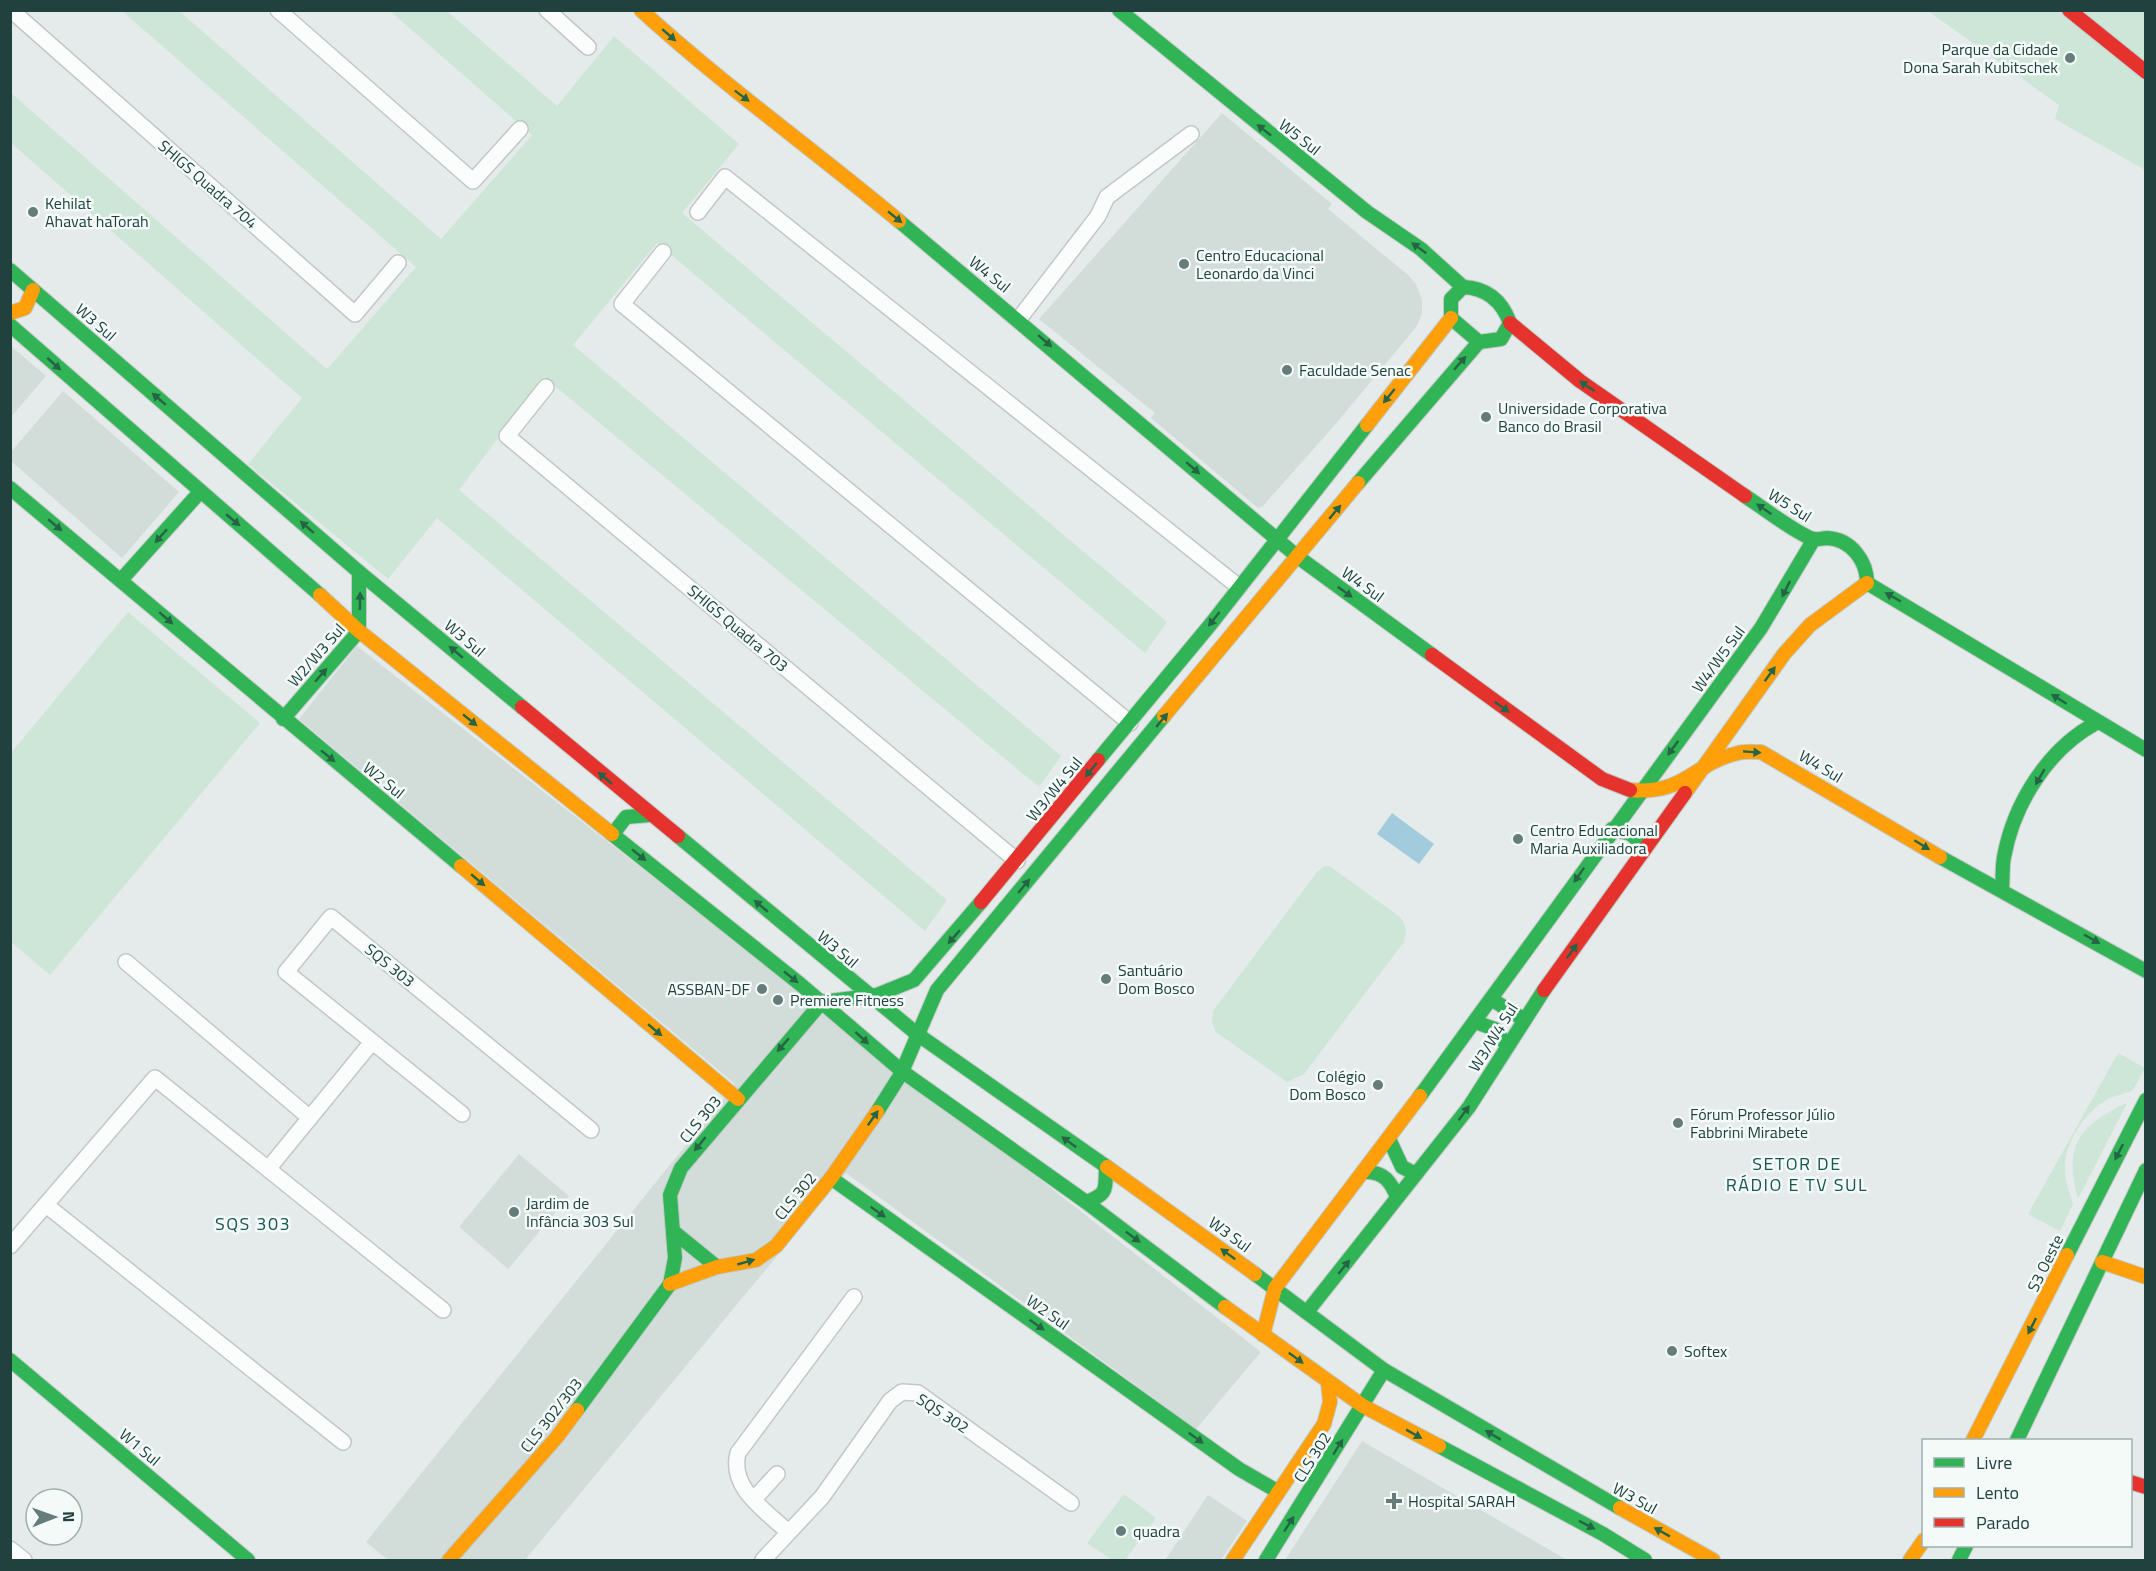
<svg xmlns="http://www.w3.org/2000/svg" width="2156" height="1571" font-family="'Titillium Web',sans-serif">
  <rect width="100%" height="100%" fill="#e5ebea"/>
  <g fill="#d2ddda">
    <path d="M1222 113 1332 204 1328 209 1407 274 1416 284 1422 300V313L1417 326 1334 426 1263 506 1258 508 1151 418 1155 413 1039 319Z"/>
    <path d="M11 346 46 376 11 417Z"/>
    <path d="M63 391 179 492 122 558 11 461V452Z"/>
    <path d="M357 646 1261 1352 1196 1429 846 1173 525 1560H388L366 1542 735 1084 299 719Z"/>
    <path d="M519 1154 569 1196 508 1269 459 1227Z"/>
    <path d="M1362 1441 1567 1560H1285Z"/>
    <path d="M1208 1495 1247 1521 1221 1560H1165Z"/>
  </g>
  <g fill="#cde6d8">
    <path d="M122 11H179L441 239 532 135 390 11H447L557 106 614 36 739 144 682 213 1167 622 1145 653 657 243 573 345 1061 756 1039 787 544 377 459 490 947 900 925 931 437 518 388 579 248 464 302 398 11 143V93L327 369 416 267Z"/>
    <path d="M1928 11H2145V170L2055 119 2059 105Z"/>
    <path d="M128 612 260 723 50 975 11 942V753Z"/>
    <path d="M1324 866 1331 867 1400 917C1407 926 1407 932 1404 942L1304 1074 1287 1082 1216 1032 1212 1023 1213 1011 1317 872Z"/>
    <path d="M2118 1053 2145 1068 2133 1090C2124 1095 2114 1095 2106 1100 2084 1114 2063 1144 2065 1171 2065 1182 2070 1193 2073 1204L2060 1231 2028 1214Z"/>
    <path d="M2127 1103 2078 1199C2063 1146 2079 1125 2127 1103Z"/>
    <path d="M1124 1494 1156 1518 1125 1560H1112L1087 1543Z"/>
  </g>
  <path fill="#a2ccde" d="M1392 813 1434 844 1419 864 1377 834Z"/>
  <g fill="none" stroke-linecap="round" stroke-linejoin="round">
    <g stroke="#c2c8c7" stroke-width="18">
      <g id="street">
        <path d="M11 10 355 314 398 263"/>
        <path d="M278 10 473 181 520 129"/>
        <path d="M547 10 588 47"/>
        <path d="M698 212 725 177 1239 587"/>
        <path d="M663 252 622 304 1130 723"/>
        <path d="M1019 319 1098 216 1107 197 1191 134"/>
        <path d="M546 387 507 436 1017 861"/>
        <path d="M126 962 310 1118"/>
        <path d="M462 1114 286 972 331 917 591 1130"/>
        <path d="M268 1169 372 1042"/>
        <path d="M46 1205 343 1442"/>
        <path d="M10 1246 155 1078 443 1310"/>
        <path d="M754 1499 777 1474"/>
        <path d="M788 1532C765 1510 729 1488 738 1453L854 1297"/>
        <path d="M10 1549 24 1560"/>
        <path d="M763 1560 822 1497 890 1401 902 1392 918 1393 1071 1503"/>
      </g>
    </g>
    <g stroke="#c0c9c7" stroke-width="16">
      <g id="fast">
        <path d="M1119 10 1367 212 1421 249 1463 287"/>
        <path d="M899 221 1298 557 1432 655"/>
        <path d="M10 270 359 572 522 707"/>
        <path d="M1463 287C1487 288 1502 301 1510 323L1501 339 1479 342 1451 318V299Z"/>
        <path d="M10 325 320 595"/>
        <path d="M1358 483 1479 342"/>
        <path d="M10 488 461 866"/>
        <path d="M1745 496C1762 507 1795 533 1813 539 1818 540 1823 538 1827 538 1851 539 1867 561 1867 583"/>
        <path d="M121 580 200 492"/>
        <path d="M1867 583 2146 750"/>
        <path d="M283 719 359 631V572"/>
        <path d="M1098 760 1210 625 1367 425"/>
        <path d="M1612 829 1631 834 1645 848"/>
        <path d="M612 834 800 984 903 1072 1086 1202 1225 1307"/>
        <path d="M613 834 626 817 650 815"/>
        <path d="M678 836 917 1034 1107 1167"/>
        <path d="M1940 857 2146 971"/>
        <path d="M2002 889C2003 878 2002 867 2004 857 2014 803 2048 749 2096 723"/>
        <path d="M1491 999 1523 1019"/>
        <path d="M1475 1022 1495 1029 1507 1046"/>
        <path d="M1420 1096 1761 628 1814 539"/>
        <path d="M877 1112 901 1074 937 990 1164 716"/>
        <path d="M1390 1141 1402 1167 1416 1174"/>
        <path d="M1366 1172C1384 1172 1391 1182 1397 1197"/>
        <path d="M831 1178 1239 1469 1277 1491"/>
        <path d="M1086 1202C1108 1194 1105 1190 1106 1169"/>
        <path d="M674 1232 717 1267"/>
        <path d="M2067 1255 2146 1100"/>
        <path d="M1255 1274 1384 1370 1620 1508"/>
        <path d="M1307 1312 1469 1107 1544 990"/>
        <path d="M10 1360 248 1560"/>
        <path d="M577 1410 670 1284 675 1258 670 1195 681 1168 822 1002 877 995 914 980 981 902"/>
        <path d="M2017 1440 2146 1170"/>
        <path d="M1439 1446 1603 1534 1645 1560"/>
        <path d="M1266 1560 1384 1370"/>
        <path d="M1959 1560 1966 1546"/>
      </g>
    </g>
    <g stroke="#c0c9c7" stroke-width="16">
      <g id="slow">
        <path d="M641 10C723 85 814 150 899 221"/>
        <path d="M10 313 25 308 33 290"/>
        <path d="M1367 425 1451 318"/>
        <path d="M320 595 359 631 612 834"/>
        <path d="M1164 716 1358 483"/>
        <path d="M1630 790C1686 795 1693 763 1738 753 1745 751 1754 752 1761 752L1940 857"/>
        <path d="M1685 793 1784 654 1810 625 1867 583"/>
        <path d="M461 866 738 1099"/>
        <path d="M1107 1167 1255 1274"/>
        <path d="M2102 1262 2146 1277"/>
        <path d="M670 1284 717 1267 756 1260 776 1246 831 1178 877 1112"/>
        <path d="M1225 1307 1363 1406 1439 1446"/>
        <path d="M1263 1335 1275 1288 1420 1096"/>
        <path d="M1973 1440 2067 1255"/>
        <path d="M1620 1508 1713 1560"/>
        <path d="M449 1560 557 1437 577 1410"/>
        <path d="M1233 1560 1324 1424 1330 1402 1328 1382"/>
        <path d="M1910 1560 1924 1540"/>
      </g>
    </g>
    <g stroke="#c0c9c7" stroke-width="16">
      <g id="jam">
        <path d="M2069 10 2146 72"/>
        <path d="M1510 323 1580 381 1745 496"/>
        <path d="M1432 655 1602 779 1630 790"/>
        <path d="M522 707 678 836"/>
        <path d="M981 902 1098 760"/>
        <path d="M1544 990 1685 793"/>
        <path d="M2130 1482 2146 1487"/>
      </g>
    </g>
    <use href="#street" stroke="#fbfcfc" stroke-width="15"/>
    <use href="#fast" stroke="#30b455" stroke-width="14"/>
    <use href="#slow" stroke="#ff9f0a" stroke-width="14"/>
    <use href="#jam" stroke="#e5322d" stroke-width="14"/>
  </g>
  <defs><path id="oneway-solid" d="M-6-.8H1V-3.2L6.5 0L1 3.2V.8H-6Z" transform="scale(1.5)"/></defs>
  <g fill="#256445">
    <use href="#oneway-solid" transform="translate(669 35) rotate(41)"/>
    <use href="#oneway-solid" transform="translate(742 96) rotate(37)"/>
    <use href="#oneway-solid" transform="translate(1264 130) rotate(-142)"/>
    <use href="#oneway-solid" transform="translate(895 217) rotate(39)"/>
    <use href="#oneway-solid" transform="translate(1419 248) rotate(-144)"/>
    <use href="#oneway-solid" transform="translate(1045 341) rotate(41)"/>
    <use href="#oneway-solid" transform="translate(1460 363) rotate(-49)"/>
    <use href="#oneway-solid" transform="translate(54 364) rotate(42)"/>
    <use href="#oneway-solid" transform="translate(1587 386) rotate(-146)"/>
    <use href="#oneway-solid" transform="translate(1389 396) rotate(129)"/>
    <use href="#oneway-solid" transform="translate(159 399) rotate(-139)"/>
    <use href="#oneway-solid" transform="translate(1193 468) rotate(41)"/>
    <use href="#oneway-solid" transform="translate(1764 509) rotate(-145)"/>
    <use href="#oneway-solid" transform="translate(1335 512) rotate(-50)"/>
    <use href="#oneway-solid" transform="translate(233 520) rotate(40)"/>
    <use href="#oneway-solid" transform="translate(55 525) rotate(40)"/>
    <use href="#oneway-solid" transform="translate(307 527) rotate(-139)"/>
    <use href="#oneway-solid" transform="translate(161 536) rotate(132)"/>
    <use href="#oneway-solid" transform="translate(1786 589) rotate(117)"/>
    <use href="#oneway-solid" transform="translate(1345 592) rotate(36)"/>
    <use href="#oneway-solid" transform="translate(1893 597) rotate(-151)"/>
    <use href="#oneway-solid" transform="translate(360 601) rotate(-89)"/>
    <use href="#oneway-solid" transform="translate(166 618) rotate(41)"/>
    <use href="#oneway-solid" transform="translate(1214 619) rotate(128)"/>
    <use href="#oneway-solid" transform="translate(456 652) rotate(-140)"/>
    <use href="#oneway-solid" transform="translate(1770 674) rotate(-54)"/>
    <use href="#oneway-solid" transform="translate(321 675) rotate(-49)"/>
    <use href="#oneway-solid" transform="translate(2059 699) rotate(-148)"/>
    <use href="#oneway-solid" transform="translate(1502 707) rotate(36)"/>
    <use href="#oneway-solid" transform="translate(470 720) rotate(39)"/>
    <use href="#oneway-solid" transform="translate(1162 720) rotate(-50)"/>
    <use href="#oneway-solid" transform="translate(1673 748) rotate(126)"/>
    <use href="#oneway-solid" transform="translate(1752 752) rotate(4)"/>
    <use href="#oneway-solid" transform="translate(328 756) rotate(39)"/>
    <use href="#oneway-solid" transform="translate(1091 770) rotate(129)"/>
    <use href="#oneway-solid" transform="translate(2040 777) rotate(120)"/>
    <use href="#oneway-solid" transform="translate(605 778) rotate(-140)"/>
    <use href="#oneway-solid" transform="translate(1922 845) rotate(32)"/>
    <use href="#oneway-solid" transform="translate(639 855) rotate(39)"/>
    <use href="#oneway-solid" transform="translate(1579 875) rotate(125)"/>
    <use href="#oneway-solid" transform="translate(478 880) rotate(40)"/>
    <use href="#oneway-solid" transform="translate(1024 886) rotate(-50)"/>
    <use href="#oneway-solid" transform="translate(761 906) rotate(-140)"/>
    <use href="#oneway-solid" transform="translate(954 937) rotate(131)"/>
    <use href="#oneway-solid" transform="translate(2092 939) rotate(29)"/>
    <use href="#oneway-solid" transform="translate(1572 951) rotate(-55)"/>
    <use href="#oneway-solid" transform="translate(791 977) rotate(39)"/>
    <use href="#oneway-solid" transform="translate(655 1030) rotate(40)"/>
    <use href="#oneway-solid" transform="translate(862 1038) rotate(42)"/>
    <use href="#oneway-solid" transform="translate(783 1045) rotate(131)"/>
    <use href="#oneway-solid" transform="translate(1464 1113) rotate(-54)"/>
    <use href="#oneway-solid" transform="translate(873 1118) rotate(-55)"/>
    <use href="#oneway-solid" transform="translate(1069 1142) rotate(-144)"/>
    <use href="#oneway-solid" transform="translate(700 1144) rotate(129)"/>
    <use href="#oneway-solid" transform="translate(2119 1152) rotate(117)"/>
    <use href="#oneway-solid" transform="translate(878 1212) rotate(35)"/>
    <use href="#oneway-solid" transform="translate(1133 1237) rotate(37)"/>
    <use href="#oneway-solid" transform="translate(1228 1254) rotate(-144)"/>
    <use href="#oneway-solid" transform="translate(746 1262) rotate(-16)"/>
    <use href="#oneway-solid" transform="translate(1344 1267) rotate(-51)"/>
    <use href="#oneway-solid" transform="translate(1037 1325) rotate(35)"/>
    <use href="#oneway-solid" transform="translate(2032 1326) rotate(117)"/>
    <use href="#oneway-solid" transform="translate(1296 1358) rotate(36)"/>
    <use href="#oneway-solid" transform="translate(1414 1434) rotate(29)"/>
    <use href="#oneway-solid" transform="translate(1493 1435) rotate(-149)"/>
    <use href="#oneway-solid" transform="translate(1196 1438) rotate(36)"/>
    <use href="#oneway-solid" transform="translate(1338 1447) rotate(-58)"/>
    <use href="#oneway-solid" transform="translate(1289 1524) rotate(-57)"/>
    <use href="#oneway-solid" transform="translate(1587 1525) rotate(27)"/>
    <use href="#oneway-solid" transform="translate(1662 1532) rotate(-151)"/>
  </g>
  <g fill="#657c7a" stroke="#f3faf8" stroke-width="2">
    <circle cx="2070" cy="58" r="6"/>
    <circle cx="33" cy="212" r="6"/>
    <circle cx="1184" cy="264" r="6"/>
    <circle cx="1287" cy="370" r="6"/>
    <circle cx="1486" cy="417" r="6"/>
    <circle cx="1518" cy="839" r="6"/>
    <circle cx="1106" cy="979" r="6"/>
    <circle cx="762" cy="989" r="6"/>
    <circle cx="778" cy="1000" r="6"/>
    <circle cx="1378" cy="1085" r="6"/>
    <circle cx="1678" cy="1123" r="6"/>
    <circle cx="514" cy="1212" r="6"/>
    <circle cx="1672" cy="1351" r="6"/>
    <path d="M1391 1492h6v6h6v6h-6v6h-6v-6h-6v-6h6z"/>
    <circle cx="1121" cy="1531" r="6"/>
  </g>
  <g text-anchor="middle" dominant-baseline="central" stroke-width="5" stroke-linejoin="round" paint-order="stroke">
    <g font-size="16" fill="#20413e" stroke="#f3faf8" text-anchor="start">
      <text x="2058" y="49" text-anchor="end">Parque da Cidade<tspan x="2058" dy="18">Dona Sarah Kubitschek</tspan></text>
      <text x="45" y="203">Kehilat<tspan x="45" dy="18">Ahavat haTorah</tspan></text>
      <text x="1196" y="255">Centro Educacional<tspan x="1196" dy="18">Leonardo da Vinci</tspan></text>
      <text x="1299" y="370">Faculdade Senac</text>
      <text x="1498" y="408">Universidade Corporativa<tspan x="1498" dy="18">Banco do Brasil</tspan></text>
      <text x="1530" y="830">Centro Educacional<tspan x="1530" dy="18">Maria Auxiliadora</tspan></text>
      <text x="1118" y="970">Santuário<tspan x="1118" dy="18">Dom Bosco</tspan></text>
      <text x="750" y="989" text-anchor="end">ASSBAN-DF</text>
      <text x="790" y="1000">Premiere Fitness</text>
      <text x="1366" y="1076" text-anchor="end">Colégio<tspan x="1366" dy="18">Dom Bosco</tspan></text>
      <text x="1690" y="1114">Fórum Professor Júlio<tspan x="1690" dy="18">Fabbrini Mirabete</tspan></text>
      <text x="526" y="1203">Jardim de<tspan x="526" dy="18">Infância 303 Sul</tspan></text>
      <text x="1684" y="1351">Softex</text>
      <text x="1408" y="1501">Hospital SARAH</text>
      <text x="1133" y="1531">quadra</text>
    </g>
    <g font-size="16" fill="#20413e" stroke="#f3faf8">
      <text transform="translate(1300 137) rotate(38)">W5 Sul</text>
      <text transform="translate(208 184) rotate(41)">SHIGS Quadra 704</text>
      <text transform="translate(990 274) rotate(39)">W4 Sul</text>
      <text transform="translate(96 322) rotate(41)">W3 Sul</text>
      <text transform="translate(1790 505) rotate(32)">W5 Sul</text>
      <text transform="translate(1363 584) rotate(36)">W4 Sul</text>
      <text transform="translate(738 628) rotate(40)">SHIGS Quadra 703</text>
      <text transform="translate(465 638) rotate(40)">W3 Sul</text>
      <text transform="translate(316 655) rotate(-49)">W2/W3 Sul</text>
      <text transform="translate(1718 659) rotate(-54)">W4/W5 Sul</text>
      <text transform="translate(1821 766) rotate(31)">W4 Sul</text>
      <text transform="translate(384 780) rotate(39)">W2 Sul</text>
      <text transform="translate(1054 789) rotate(-51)">W3/W4 Sul</text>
      <text transform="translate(838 949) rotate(40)">W3 Sul</text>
      <text transform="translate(390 965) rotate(39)">SQS 303</text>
      <text transform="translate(1493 1037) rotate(-58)">W3/W4 Sul</text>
      <text transform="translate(700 1119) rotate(-51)">CLS 303</text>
      <text transform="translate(795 1196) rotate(-51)">CLS 302</text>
      <text transform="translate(1230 1234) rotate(36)">W3 Sul</text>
      <text transform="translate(2045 1263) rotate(-64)">S3 Oeste</text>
      <text transform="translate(1048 1312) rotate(35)">W2 Sul</text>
      <text transform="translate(943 1413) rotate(33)">SQS 302</text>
      <text transform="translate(551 1415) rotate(-52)">CLS 302/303</text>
      <text transform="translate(140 1447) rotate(40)">W1 Sul</text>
      <text transform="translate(1312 1457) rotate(-58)">CLS 302</text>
      <text transform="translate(1635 1498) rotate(29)">W3 Sul</text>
    </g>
    <g font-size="18" letter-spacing="1.5" fill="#195651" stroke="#f3faf8">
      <text x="1797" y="1163">SETOR DE<tspan x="1797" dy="21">RÁDIO E TV SUL</tspan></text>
      <text x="253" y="1223">SQS 303</text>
    </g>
  </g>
  <rect width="2156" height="1571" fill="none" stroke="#20413e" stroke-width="24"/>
  <rect x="1922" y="1439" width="210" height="108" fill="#f3faf8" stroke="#9fb0ae" stroke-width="1.5"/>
  <rect x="1934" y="1458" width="30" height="9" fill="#30b455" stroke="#9fb0ae" stroke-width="1.5"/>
  <text x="1976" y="1469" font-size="18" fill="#20413e">Livre</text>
  <rect x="1934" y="1488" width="30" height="9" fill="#ff9f0a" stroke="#9fb0ae" stroke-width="1.5"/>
  <text x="1976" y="1499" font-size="18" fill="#20413e">Lento</text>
  <rect x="1934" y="1518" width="30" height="9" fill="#e5322d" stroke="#9fb0ae" stroke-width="1.5"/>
  <text x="1976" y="1529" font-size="18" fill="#20413e">Parado</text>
  <g transform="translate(54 1517) rotate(89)"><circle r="28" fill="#f3faf8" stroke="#9fb0ae" stroke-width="1.5"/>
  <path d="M0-4.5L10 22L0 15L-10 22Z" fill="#657c7a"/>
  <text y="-9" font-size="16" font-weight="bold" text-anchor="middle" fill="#20413e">N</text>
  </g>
</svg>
